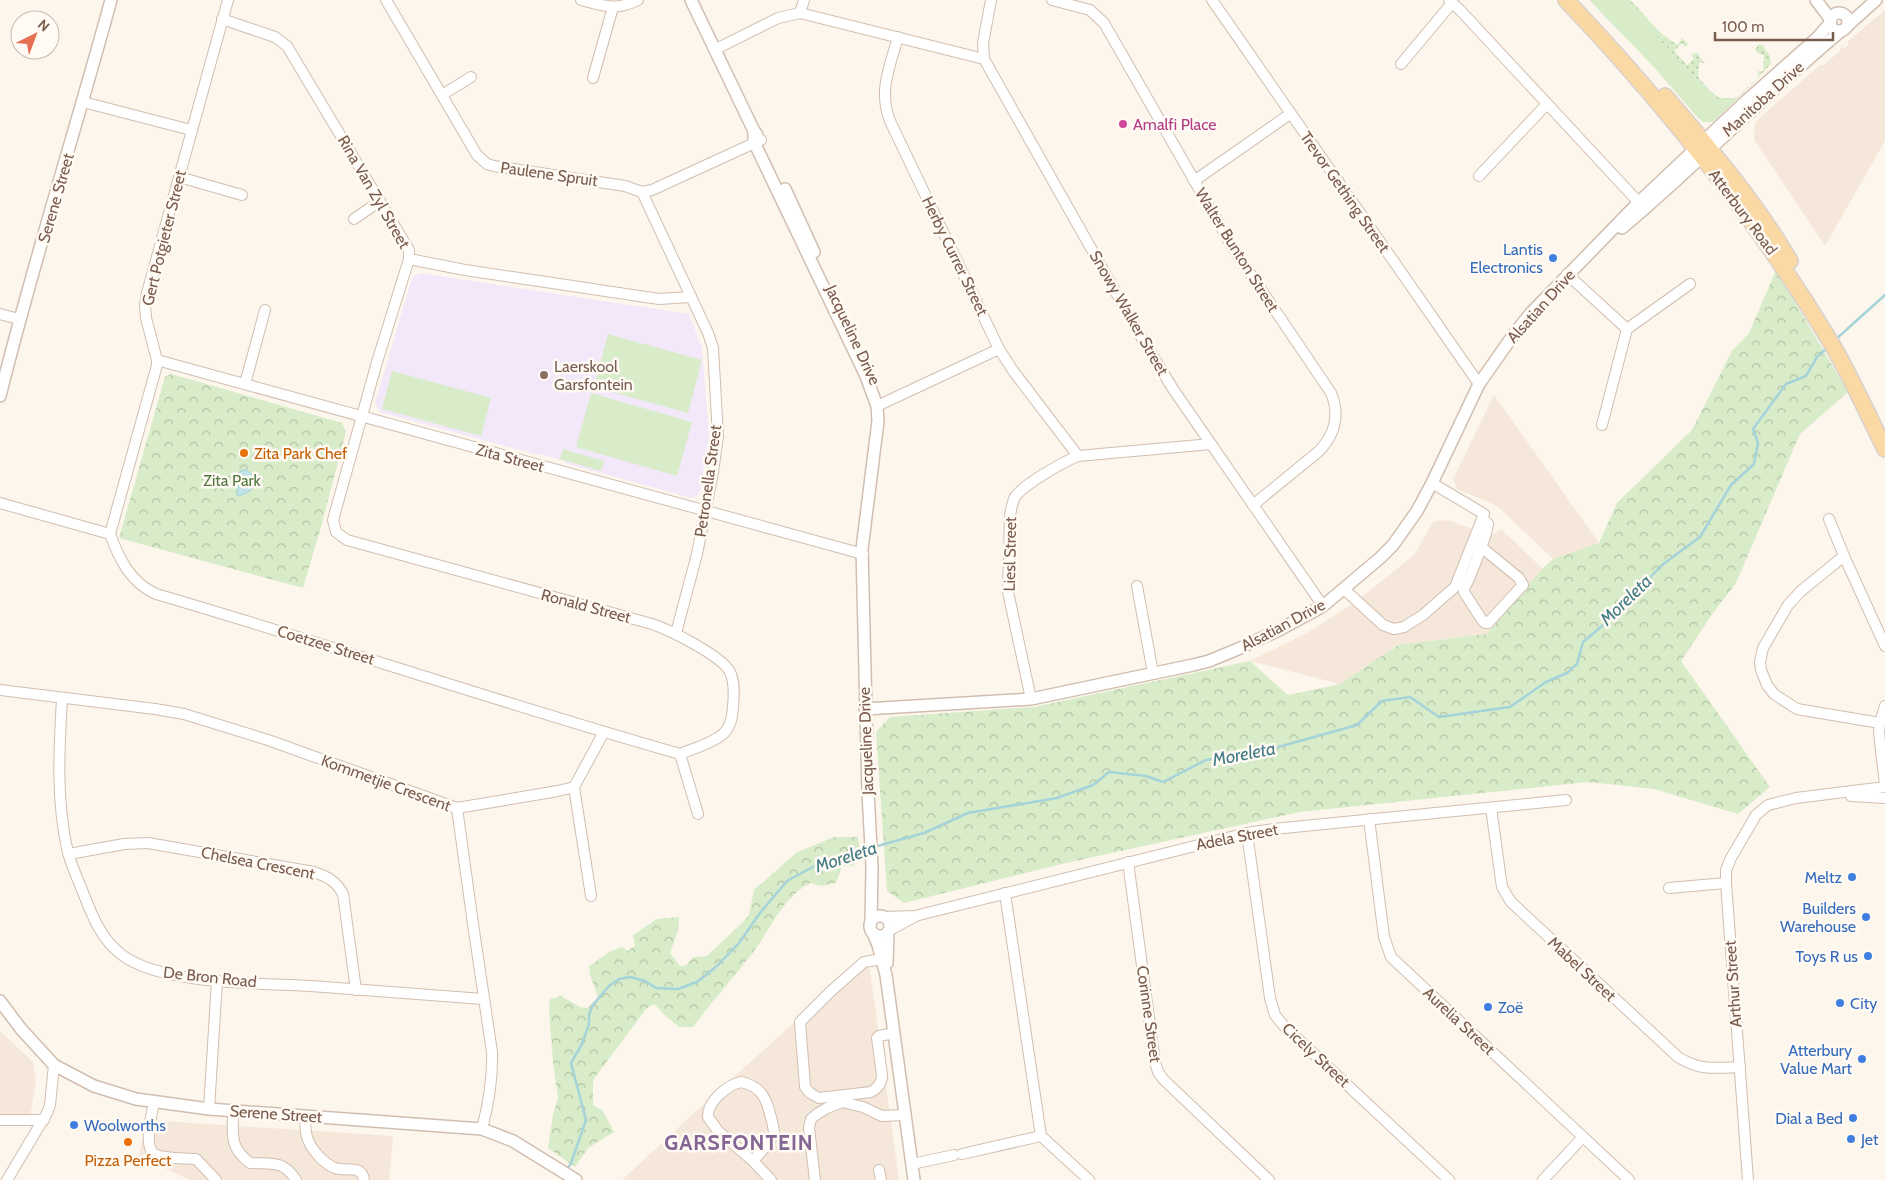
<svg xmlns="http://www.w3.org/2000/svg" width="1885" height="1180" font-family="Cabin,sans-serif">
  <defs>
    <pattern id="forest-crowns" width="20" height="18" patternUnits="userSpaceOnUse" patternTransform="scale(1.25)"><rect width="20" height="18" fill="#d8ecc9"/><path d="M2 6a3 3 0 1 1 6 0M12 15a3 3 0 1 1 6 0" fill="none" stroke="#b4c2a5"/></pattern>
    <pattern id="garden-dots" width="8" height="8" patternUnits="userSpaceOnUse" patternTransform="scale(1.25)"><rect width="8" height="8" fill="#d8ecc9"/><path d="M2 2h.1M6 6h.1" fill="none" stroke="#b4c2a5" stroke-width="1.8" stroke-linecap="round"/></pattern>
  </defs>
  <rect width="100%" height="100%" fill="#fdf6ec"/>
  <g fill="#f5e8da">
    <path d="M1885 10V141L1825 246 1754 140 1755 122 1820 65H1824L1840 51 1842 46 1844 48 1849 44 1847 42Z"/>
    <path d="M1494 395 1599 543 1553 559 1497 506 1457 489 1453 479Z"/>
    <path d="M1447 520 1484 533 1494 534 1501 529 1543 569 1487 634 1398 645 1340 684 1250 661 1307 633 1354 603 1414 555 1433 522Z"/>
    <path d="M868 956 899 1180H622L694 1113Z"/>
    <path d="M0 1031 33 1062 36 1081 29 1124 0 1126Z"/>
    <path d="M146 1120 393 1136 389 1180H190L139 1156Z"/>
  </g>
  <path fill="#f3e8fa" d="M420 273 689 314 702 348 709 435 700 493 692 498 565 463V461L539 454 538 455 380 412 375 403 412 278Z"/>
  <g fill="#d8ecc9">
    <path d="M1589 0H1626L1656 36 1718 101 1734 102 1713 122H1704L1699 119 1653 66Z"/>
    <path d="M608 334 702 360 688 413 594 387Z"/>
    <path d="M392 371 491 398 481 436 382 409Z"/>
    <path d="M591 393 692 422 677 476 576 447Z"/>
    <path d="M563 449 604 461 601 471 560 459Z"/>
  </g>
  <g fill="url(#forest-crowns)">
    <path d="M1776 270 1848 392 1800 434 1736 583 1713 613 1681 661 1770 787 1738 814 1654 789 1588 782 1300 812 1066 863 904 903 887 891 876 732 890 717 1034 707 1250 661 1288 695 1340 684 1398 645 1487 634 1542 569 1553 559 1599 543 1617 503 1692 430 1732 351 1749 333Z"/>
    <path d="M171 374 342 423 346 432 321 527 303 588 119 538 165 377Z"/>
    <path d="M834 837H858L861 859 852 866H842L836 883 821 886 810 883C782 898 772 927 754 951 734 977 712 1001 693 1027H679L668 1018 654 1004 646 1009 593 1080V1105L603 1111 614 1132 588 1148 575 1167 548 1148 553 1114 558 1098 553 1062 549 1011 550 999 561 996 580 1007 587 1008 598 997 590 975 589 966 609 952 622 947 628 951 635 945 633 935 657 919 679 917C679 930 675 941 670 953L680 966 686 965 694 957 707 956 742 923 749 915 754 890 796 853Z"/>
  </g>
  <path fill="url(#garden-dots)" d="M1626 0H1630C1648 17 1655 32 1678 45L1682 38 1688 44 1686 47 1682 43 1674 51 1687 65 1694 59 1691 54 1697 53 1705 64 1701 62 1699 64 1698 77 1709 90 1719 98H1737L1758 77V71H1763L1764 55 1759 54 1755 50 1759 44 1764 46V48C1768 53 1773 58 1770 65L1734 102 1718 101 1656 36Z"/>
  <path fill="#bfe3e8" stroke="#a5d3da" d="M246 469 252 475 255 486 248 492 239 496 236 494 241 480 239 472Z"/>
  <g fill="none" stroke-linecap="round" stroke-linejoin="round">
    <g stroke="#a5d3da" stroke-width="2.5">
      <path d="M1835 340 1885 295"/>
      <path d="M874 847 924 833 968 813 1057 798 1093 785 1109 772 1146 776 1163 782 1206 760 1253 754 1357 725 1382 701 1410 697 1439 717 1510 707 1546 682 1567 673 1577 664 1583 642 1608 621 1662 565 1700 537 1731 485 1754 464 1758 443 1753 429 1786 384 1806 376 1817 357 1828 347"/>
      <path d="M567 1170 571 1163 586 1120 571 1063 582 1044 589 1024V1015L593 1005 609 986 619 979 630 977 645 981 656 988 678 989 697 982 717 966 739 943 760 913 787 881 822 862 869 849"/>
    </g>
    <g stroke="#d1beb0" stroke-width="12">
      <g id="minor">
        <path d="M386 0 477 155 487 164 494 166 625 186 642 192 652 190 761 140"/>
        <path d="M581 0C604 6 616 11 638 0"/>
        <path d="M991 0 983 43 984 59 1140 335 1173 389 1323 606"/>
        <path d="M1052 0 1090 10 1104 23 1233 248 1331 393C1340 415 1335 435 1318 452L1253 505"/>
        <path d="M1212 0 1479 384"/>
        <path d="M1449 0 1460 10 1643 207"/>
        <path d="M800 13 804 0"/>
        <path d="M222 19 275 37 287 46 409 250V259L377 362 333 520 336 532 347 540 652 624C670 630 722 656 730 672 735 682 734 696 733 707 732 718 731 727 722 735 710 744 693 749 680 754"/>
        <path d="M898 37C890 67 878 90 890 121L999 349 1014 372 1078 456"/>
        <path d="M714 50 778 18 800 13 984 59"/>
        <path d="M1401 64 1452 3"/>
        <path d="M593 78 613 7"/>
        <path d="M442 95 471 77"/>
        <path d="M83 102 191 130"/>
        <path d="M1479 176 1547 104"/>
        <path d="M179 177 242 195"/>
        <path d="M1194 181 1290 114"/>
        <path d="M642 192 708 333 713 348 718 436 713 472 697 554 676 633"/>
        <path d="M354 219 380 201"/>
        <path d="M409 259 465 270 659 299 691 297"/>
        <path d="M1567 274 1627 329"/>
        <path d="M0 314 19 319"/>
        <path d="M157 360 863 554"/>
        <path d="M245 384 265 310"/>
        <path d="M877 406 999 349"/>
        <path d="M1602 425 1627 329 1690 284"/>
        <path d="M0 503 110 534"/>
        <path d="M1829 519 1844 556 1885 646"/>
        <path d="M110 534C119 559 131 583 156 594 331 645 504 704 680 754"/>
        <path d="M110 534 157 365V360L146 318 145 305 147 293 228 0"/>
        <path d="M1480 546 1519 578 1523 585 1488 623H1485L1482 620 1464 592V589C1470 578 1487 535 1488 524L1483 519"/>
        <path d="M1844 556 1801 591 1788 605 1763 648 1760 662 1761 670 1767 685 1774 694 1797 709 1880 723"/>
        <path d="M1137 586 1153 673"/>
        <path d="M1344 589 1383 625 1394 629 1404 627 1423 615 1455 587 1484 514 1432 483"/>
        <path d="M0 690 155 709 184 714 268 740 457 808 558 791 574 787 604 732"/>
        <path d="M62 699C59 750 56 802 68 853 72 867 79 882 84 895 93 918 102 940 122 955 162 985 261 983 311 986 368 990 426 995 484 999"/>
        <path d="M1031 699 1008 592 1010 516C1011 509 1012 503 1015 497 1024 484 1063 462 1078 456L1211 444"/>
        <path d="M1885 706 1880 723 1879 733 1885 784"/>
        <path d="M680 754 698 814"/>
        <path d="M574 787 591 896"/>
        <path d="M1851 796 1885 798"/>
        <path d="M457 808 473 924 492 1052C493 1079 489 1102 482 1129"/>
        <path d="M1491 808 1502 887 1511 902 1678 1057C1700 1071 1715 1068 1740 1067"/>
        <path d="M1369 819 1384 937 1391 957 1629 1180"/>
        <path d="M1247 833 1270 998 1275 1015 1284 1026 1449 1180"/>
        <path d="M69 854 124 844 148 843 314 872C328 877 336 881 343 894L356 990"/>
        <path d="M1128 862 1155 1062 1158 1072 1163 1079 1269 1180"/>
        <path d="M1669 888 1726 883"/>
        <path d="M1005 893 1041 1136 1089 1180"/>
        <path d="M884 917 915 916 1247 833 1274 829 1566 800"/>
        <path d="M888 931 914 917"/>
        <path d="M882 959 864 962 830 992 800 1022 805 1087 810 1093 819 1098 871 1092C878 1088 882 1083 882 1075L877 1038 879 1036 894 1033"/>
        <path d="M154 1102C152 1114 142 1149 156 1155 167 1159 184 1158 196 1159L216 1180"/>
        <path d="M209 1109 217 981"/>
        <path d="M233 1111C233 1135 229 1147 250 1163 272 1164 283 1160 296 1180"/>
        <path d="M305 1116C305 1124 305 1133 308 1140 312 1150 324 1164 335 1168 346 1172 362 1164 364 1180"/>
        <path d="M0 1120H44"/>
        <path d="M962 1154 1041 1136"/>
        <path d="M753 1161 718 1131 708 1117C707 1102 727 1085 741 1082 760 1086 766 1097 770 1114 772 1121 774 1127 774 1134L767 1145 753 1161 771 1180"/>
        <path d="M912 1164 954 1155"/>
        <path d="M879 1170 881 1180"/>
        <path d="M7 1180 47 1113 50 1105 54 1065"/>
        <path d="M815 1180 809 1128 811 1119 817 1114 827 1108 842 1102 863 1107 882 1116 905 1115"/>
        <path d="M1543 1180 1583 1137"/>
        <path d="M1748 1180 1726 883V870L1731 858 1756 815 1768 805 1796 798 1885 787"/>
      </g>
    </g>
    <g stroke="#d1beb0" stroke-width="14">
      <g id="tertiary">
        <path d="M691 0 754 131 757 135"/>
        <path d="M1816 0 1831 20"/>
        <circle cx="1839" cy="22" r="9"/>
        <path d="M1847 26 1876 0"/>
        <path d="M754 131V142L866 376 877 406 878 421 862 549 868 792 872 867 871 922"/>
        <path d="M785 189 814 252"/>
        <path d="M1622 228C1697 165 1765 94 1841 31"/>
        <path d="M0 396C33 263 75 132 111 0"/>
        <path d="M865 709 1031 699 1193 665 1209 661 1238 649 1277 631 1323 606 1380 558 1393 545 1417 511 1432 483 1479 384 1514 334 1530 314 1639 202 1746 101 1817 38 1830 23"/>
        <circle cx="880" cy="926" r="10"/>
        <path d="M873 933 878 945 886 975 914 1180"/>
        <path d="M887 963 888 932"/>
        <path d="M0 1001 21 1029 54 1065 94 1086 136 1099 209 1109 482 1129 513 1141 576 1180"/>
      </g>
    </g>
    <g stroke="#dad1cd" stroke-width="18">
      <g id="primary">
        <path d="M1566 0C1665 104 1756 218 1830 341 1851 376 1867 413 1885 449"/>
        <path d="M1665 96C1710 149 1755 201 1790 261"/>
      </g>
    </g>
    <use href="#minor" stroke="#fff" stroke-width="10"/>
    <use href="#tertiary" stroke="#fff" stroke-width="11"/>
    <use href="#primary" stroke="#fbd9a5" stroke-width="15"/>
  </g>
  <circle fill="#d1479c" stroke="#fffaf3" stroke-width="2" cx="1123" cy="124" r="5"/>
  <g fill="#3f7fe0" stroke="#fffaf3" stroke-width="2">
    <circle cx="1553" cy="258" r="5"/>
    <circle cx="1852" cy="877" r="5"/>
    <circle cx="1866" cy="917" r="5"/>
    <circle cx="1868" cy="956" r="5"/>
    <circle cx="1840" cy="1003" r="5"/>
    <circle cx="1488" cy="1007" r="5"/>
    <circle cx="1862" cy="1059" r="5"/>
    <circle cx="1853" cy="1118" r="5"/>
    <circle cx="74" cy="1125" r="5"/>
    <circle cx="1851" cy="1139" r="5"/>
  </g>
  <circle fill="#8d6e63" stroke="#fffaf3" stroke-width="2" cx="544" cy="375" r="5"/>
  <g fill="#e8710a" stroke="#fffaf3" stroke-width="2">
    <circle cx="244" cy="453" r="5"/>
    <circle cx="128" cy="1142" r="5"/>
  </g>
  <g text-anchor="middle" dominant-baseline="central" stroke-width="5" stroke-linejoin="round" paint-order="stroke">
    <g font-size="16" fill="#7a5c4d" stroke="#fffaf3">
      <text transform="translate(1763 99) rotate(-42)">Manitoba Drive</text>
      <text transform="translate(549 174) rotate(8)">Paulene Spruit</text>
      <text transform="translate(374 192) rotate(60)">Rina Van Zyl Street</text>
      <text transform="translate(1345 192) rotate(55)">Trevor Gething Street</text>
      <text transform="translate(56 198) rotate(-74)">Serene Street</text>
      <text transform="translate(1743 212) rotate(53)">Atterbury Road</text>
      <text transform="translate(164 238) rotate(-76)">Gert Potgieter Street</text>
      <text transform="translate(1237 250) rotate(58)">Walter Bunton Street</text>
      <text transform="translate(955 256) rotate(64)">Herby Currer Street</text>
      <text transform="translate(1541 306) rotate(-48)">Alsatian Drive</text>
      <text transform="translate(1129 313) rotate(60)">Snowy Walker Street</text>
      <text transform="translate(853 335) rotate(65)">Jacqueline Drive</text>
      <text transform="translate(510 458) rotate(15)">Zita Street</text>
      <text transform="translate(708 481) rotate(-82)">Petronella Street</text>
      <text transform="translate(1010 554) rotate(-89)">Liesl Street</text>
      <text transform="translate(586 606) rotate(15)">Ronald Street</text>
      <text transform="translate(1283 625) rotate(-28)">Alsatian Drive</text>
      <text transform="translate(326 645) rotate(17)">Coetzee Street</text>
      <text transform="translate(866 741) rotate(-92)">Jacqueline Drive</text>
      <text transform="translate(386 783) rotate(20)">Kommetjie Crescent</text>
      <text transform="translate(1237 837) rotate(-11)">Adela Street</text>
      <text transform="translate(258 863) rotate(11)">Chelsea Crescent</text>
      <text transform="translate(1582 969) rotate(43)">Mabel Street</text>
      <text transform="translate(210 977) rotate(6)">De Bron Road</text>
      <text transform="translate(1733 984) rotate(-94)">Arthur Street</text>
      <text transform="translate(1149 1014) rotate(82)">Corinne Street</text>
      <text transform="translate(1459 1021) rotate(43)">Aurelia Street</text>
      <text transform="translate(1316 1055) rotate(43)">Cicely Street</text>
      <text transform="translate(276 1114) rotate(4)">Serene Street</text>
    </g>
    <g font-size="16" fill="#b23c85" stroke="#fffaf3" text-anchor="start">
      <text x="1133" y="124">Amalfi Place</text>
    </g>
    <g font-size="16" fill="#366cbe" stroke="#fffaf3" text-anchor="end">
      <text x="1543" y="249">Lantis<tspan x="1543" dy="18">Electronics</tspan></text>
      <text x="1842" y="877">Meltz</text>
      <text x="1856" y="908">Builders<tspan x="1856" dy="18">Warehouse</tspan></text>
      <text x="1858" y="956">Toys R us</text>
      <text x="1850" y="1003" text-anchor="start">City</text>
      <text x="1498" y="1007" text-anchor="start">Zoë</text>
      <text x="1852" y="1050">Atterbury<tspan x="1852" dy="18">Value Mart</tspan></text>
      <text x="1843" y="1118">Dial a Bed</text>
      <text x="84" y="1125" text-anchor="start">Woolworths</text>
      <text x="1861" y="1139" text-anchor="start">Jet</text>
    </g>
    <g font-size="16" fill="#785e54" stroke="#fffaf3" text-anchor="start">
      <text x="554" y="366">Laerskool<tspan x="554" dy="18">Garsfontein</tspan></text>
    </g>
    <g font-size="16" fill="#c56008" stroke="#fffaf3" text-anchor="start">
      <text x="254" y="453">Zita Park Chef</text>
      <text x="128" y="1160" text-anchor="middle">Pizza Perfect</text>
    </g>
    <g font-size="16" fill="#537a41" stroke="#fffaf3">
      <text x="232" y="480">Zita Park</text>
    </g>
    <g font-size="18" font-style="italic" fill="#437c86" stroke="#fffaf3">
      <text transform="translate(1626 600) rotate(-44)">Moreleta</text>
      <text transform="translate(1244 754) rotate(-11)">Moreleta</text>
      <text transform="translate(846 857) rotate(-18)">Moreleta</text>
    </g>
    <g font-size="21" font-weight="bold" letter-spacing="1" fill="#846695" stroke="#fffaf3">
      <text x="739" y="1142">GARSFONTEIN</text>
    </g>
  </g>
  <g transform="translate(35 35) rotate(42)"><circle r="24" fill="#fffaf3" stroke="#cabbb1"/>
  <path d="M0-4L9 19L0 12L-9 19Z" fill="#e76f51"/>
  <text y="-8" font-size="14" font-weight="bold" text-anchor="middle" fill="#7a5c4d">N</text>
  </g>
  <path d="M1715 32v8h118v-8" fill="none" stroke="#7a5c4d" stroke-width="2.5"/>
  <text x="1722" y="32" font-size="15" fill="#7a5c4d" stroke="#fffaf3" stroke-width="4" paint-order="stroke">100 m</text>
</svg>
